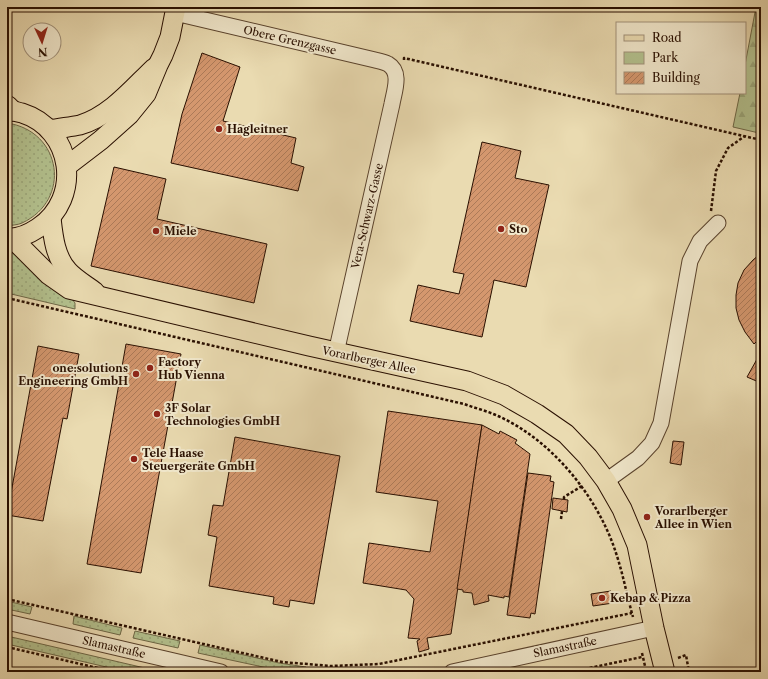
<svg xmlns="http://www.w3.org/2000/svg" width="768" height="679" font-family="'Libre Caslon Text',serif">
  <defs>
    <pattern id="green-dots" width="8" height="8" patternUnits="userSpaceOnUse"><rect width="8" height="8" fill="#b3c18e"/><path d="M2 2h.1M6 6h.1" fill="none" stroke="#9aa579" stroke-width="1.8" stroke-linecap="round"/></pattern>
    <pattern id="forest-firs" width="22" height="20" patternUnits="userSpaceOnUse"><rect width="22" height="20" fill="#b3c18e"/><path d="M5 1l3.5 6h-7zM16 11l3.5 6h-7z" fill="#9aa579"/></pattern>
    <pattern id="building-hatch" width="6" height="6" patternUnits="userSpaceOnUse"><rect width="6" height="6" fill="#d4976e"/><path d="M-1 1l2-2M0 6l6-6M5 7l2-2" fill="none" stroke="#ac7a58"/></pattern>
  </defs>
  <rect width="100%" height="100%" fill="#eadbb1"/>
  <filter id="stains"><feTurbulence type="fractalNoise" baseFrequency=".005" numOctaves="4"/><feColorMatrix values="0 0 0 0 .2 0 0 0 0 .09 0 0 0 0 .02 0 0 0 .5 -.17"/></filter>
  <radialGradient id="worn" r=".72"><stop offset=".6" stop-color="#630" stop-opacity="0"/><stop offset="1" stop-color="#630" stop-opacity=".3"/></radialGradient>
  <g fill="url(#green-dots)" stroke="#6e6847">
    <path d="M7 123C62 131 72 200 22 223 18 225 12 225 7 226Z"/>
    <path d="M7 251 20 256 72 299 75 303V309L7 293Z"/>
    <path d="M7 601 32 607 30 614 7 609Z"/>
    <path d="M74 616 122 628 120 635 73 624Z"/>
    <path d="M135 631 180 641 178 648 133 638Z"/>
    <path d="M7 636 162 672H128L7 644Z"/>
    <path d="M200 645 279 663 306 667 305 672H288L277 670 198 653Z"/>
  </g>
  <path fill="url(#forest-firs)" stroke="#6e6847" d="M756 7H761V124L759 133 733 127 740 93H745V65Z"/>
  <g fill="url(#building-hatch)" stroke="#290f00">
    <path d="M202 53 240 67 223 121 296 138 291 163 304 167 298 191 171 163 182 114Z"/>
    <path d="M482 142 521 151 515 178 549 185 526 287 494 280 482 337 410 321 418 285 459 294 464 274 453 272Z"/>
    <path d="M114 167 166 179 157 219 267 244 254 303 91 266Z"/>
    <path d="M761 253V337L754 344 745 332 739 320 736 308V295L738 283 744 270 753 260Z"/>
    <path d="M126 344 181 354 141 573 87 564Z"/>
    <path d="M38 346 79 354 67 419 63 418 43 521 7 515Z"/>
    <path d="M761 352V383L747 377Z"/>
    <path d="M388 411 482 425 451 634 427 638 429 649 419 652 417 641 420 639 408 638 414 599 406 590 363 583 369 543 430 552 438 501 376 492Z"/>
    <path d="M482 425 499 434 500 431 517 440 515 443 530 454 509 597 504 596V598L488 595 489 601 474 605 472 593 463 592V590L457 589Z"/>
    <path d="M235 437 340 456 314 604 290 600 289 607 273 604 274 597 209 586 217 537 208 535 213 505 223 506Z"/>
    <path d="M673 441 684 442 681 465 670 463Z"/>
    <path d="M528 473 551 476 550 481 554 482 535 614 531 613 530 618 507 615Z"/>
    <path d="M553 498 568 500 567 512 552 509Z"/>
    <path d="M611 591 613 603 593 606 591 594Z"/>
  </g>
  <g fill="none" stroke-linecap="round" stroke-linejoin="round">
    <g stroke="#59422c" stroke-width="17">
      <g id="minor">
        <path d="M175 13 375 60C379 61 384 62 388 64 402 72 394 92 392 104L336 353"/>
        <path d="M606 481 638 458 652 443 661 423 690 261 700 241 718 223"/>
        <path d="M7 622 221 672"/>
        <path d="M452 672 654 628"/>
      </g>
    </g>
    <g stroke="#290f00" stroke-width="21">
      <g id="major">
        <path d="M7 110C12 110 17 112 22 113 73 129 83 198 38 228 29 234 18 239 7 238"/>
        <path d="M50 130C60 128 70 127 80 125 110 116 132 89 154 68"/>
        <path d="M67 166 101 140 129 115 146 94 158 65 163 55 170 37 176 7"/>
        <path d="M51 218C53 236 55 257 68 271 75 279 86 285 95 292"/>
        <path d="M13 239 49 275 69 289 309 346 467 381 504 395 537 414 566 434 588 457 606 481 622 509 637 545 654 628 665 672"/>
      </g>
    </g>
    <g stroke="#290f00" stroke-width="24">
      <path id="highway" d="M7 107 10 110"/>
    </g>
    <g stroke="#290f00" stroke-width="2.5" stroke-dasharray="3 2" stroke-linecap="butt">
      <path d="M404 60V58L761 140"/>
      <path d="M711 211 716 171 728 148 745 136"/>
      <path d="M7 298 464 404C475 408 487 411 498 416 552 440 598 497 616 553 623 574 627 596 633 617"/>
      <path d="M564 499V497L582 486"/>
      <path d="M561 519 562 511"/>
      <path d="M7 599 282 662 331 666 379 664 632 613"/>
      <path d="M7 647 115 672"/>
      <path d="M642 653 645 666 644 672"/>
      <path d="M678 658 686 655 689 672"/>
      <path d="M570 672 642 657"/>
    </g>
    <use href="#minor" stroke="#f1e8cc" stroke-width="15"/>
    <use href="#major" stroke="#eadbb1" stroke-width="19"/>
    <use href="#highway" stroke="#eadbb1" stroke-width="22"/>
  </g>
  <g fill="#8f2418" stroke="#f1e8cc" stroke-width="1.5">
    <circle cx="219" cy="129" r="4"/>
    <circle cx="501" cy="229" r="4"/>
    <circle cx="156" cy="231" r="4"/>
    <circle cx="150" cy="368" r="4"/>
    <circle cx="136" cy="374" r="4"/>
    <circle cx="157" cy="414" r="4"/>
    <circle cx="134" cy="459" r="4"/>
    <circle cx="647" cy="517" r="4"/>
    <circle cx="602" cy="598" r="4"/>
  </g>
  <g text-anchor="middle" dominant-baseline="central" stroke-width="4" stroke-linejoin="round" paint-order="stroke">
    <g font-size="11" fill="#290f00" stroke="#f1e8cc">
      <text transform="translate(290 40) rotate(13)">Obere Grenzgasse</text>
      <text transform="translate(367 216) rotate(-77)">Vera-Schwarz-Gasse</text>
      <text transform="translate(369 360) rotate(12)">Vorarlberger Allee</text>
      <text transform="translate(114 647) rotate(13)">Slamastraße</text>
      <text transform="translate(565 647) rotate(-12)">Slamastraße</text>
    </g>
    <g font-size="11" font-weight="bold" fill="#290f00" stroke="#f1e8cc" text-anchor="start">
      <text x="227" y="129">Hagleitner</text>
      <text x="509" y="229">Sto</text>
      <text x="164" y="231">Miele</text>
      <text x="158" y="362">Factory<tspan x="158" dy="13">Hub Vienna</tspan></text>
      <text x="128" y="368" text-anchor="end">one:solutions<tspan x="128" dy="13">Engineering GmbH</tspan></text>
      <text x="165" y="408">3F Solar<tspan x="165" dy="13">Technologies GmbH</tspan></text>
      <text x="142" y="453">Tele Haase<tspan x="142" dy="13">Steuergeräte GmbH</tspan></text>
      <text x="655" y="511">Vorarlberger<tspan x="655" dy="13">Allee in Wien</tspan></text>
      <text x="610" y="598">Kebap &amp; Pizza</text>
    </g>
  </g>
  <rect width="768" height="679" fill="none" stroke="#eadbb1" stroke-width="24"/>
  <rect x="8" y="8" width="752" height="663" fill="none" stroke="#290f00" stroke-width="2"/>
  <rect x="12" y="12" width="744" height="655" fill="none" stroke="#290f00"/>
  <rect x="616" y="22" width="130" height="72" fill="#f1e8cc" stroke="#a1917a"/>
  <rect x="624" y="35" width="20" height="6" fill="#eadbb1" stroke="#a1917a"/>
  <text x="652" y="42" font-size="12" fill="#290f00">Road</text>
  <rect x="624" y="52" width="20" height="12" fill="#b3c18e" stroke="#a1917a"/>
  <text x="652" y="62" font-size="12" fill="#290f00">Park</text>
  <rect x="624" y="72" width="20" height="12" fill="url(#building-hatch)" stroke="#a1917a"/>
  <text x="652" y="82" font-size="12" fill="#290f00">Building</text>
  <g transform="translate(42 42) rotate(176)"><circle r="19" fill="#f1e8cc" stroke="#a1917a"/>
  <path d="M0-3L7 15L0 10L-7 15Z" fill="#8f2418"/>
  <text y="-6" font-size="11" font-weight="bold" text-anchor="middle" fill="#290f00">N</text>
  </g>
  <rect width="100%" height="100%" filter="url(#stains)"/>
  <rect width="100%" height="100%" fill="url(#worn)"/>
</svg>
